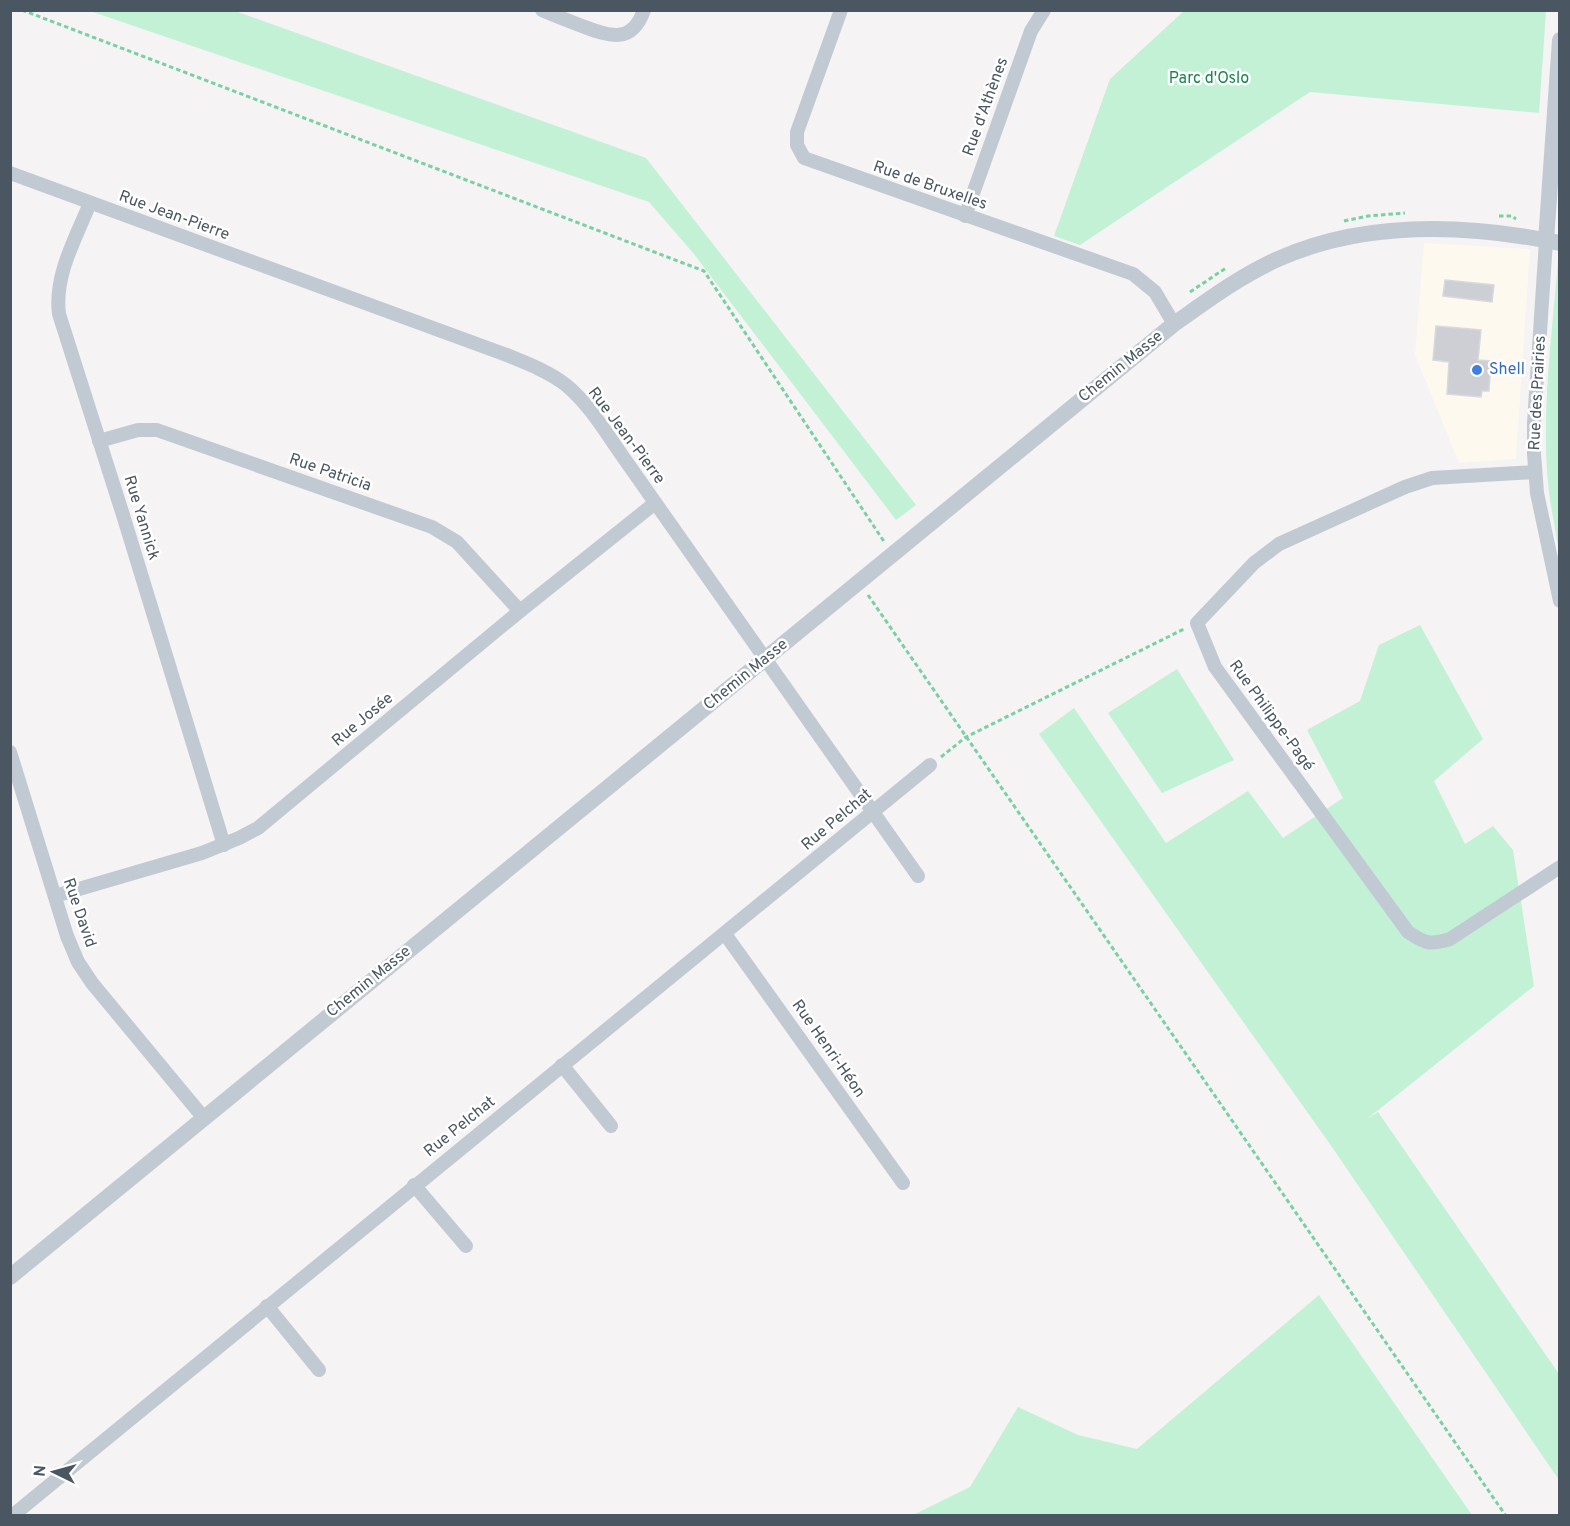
<svg xmlns="http://www.w3.org/2000/svg" width="1570" height="1526" font-family="Overpass,sans-serif">
  <rect width="100%" height="100%" fill="#f5f3f3"/>
  <path fill="#fdf9ef" d="M1424 243 1530 249 1516 459 1459 463 1415 355Z"/>
  <g fill="#c3f1d5">
    <path d="M1185 10 1546 11 1539 113 1310 92 1080 245 1054 236 1110 79Z"/>
    <path d="M90 11H235L646 158 916 505 896 520 694 254 649 202Z"/>
    <path d="M1558 259H1559V548C1556 539 1555 527 1553 517 1537 436 1552 341 1558 259Z"/>
    <path d="M1420 625 1483 739 1434 781 1465 844 1493 826 1513 850 1534 986 1367 1119 1378 1112 1559 1374V1480L1332 1147 1039 734 1074 708 1166 843 1248 791 1283 838 1343 798 1307 730 1360 701 1379 645Z"/>
    <path d="M1177 669 1234 760 1162 793 1108 713Z"/>
    <path d="M1319 1295 1472 1515H913L970 1487 1018 1407 1078 1435 1137 1449Z"/>
  </g>
  <g fill="#cdcfd5" stroke="#d7d9de" stroke-width="1.5">
    <path d="M1445 280 1494 285 1492 302 1443 296Z"/>
    <path d="M1436 326 1481 330 1478 360 1491 361 1489 391H1482L1481 397 1447 394 1449 362 1433 360Z"/>
  </g>
  <g fill="none" stroke-linecap="round" stroke-linejoin="round">
    <g stroke="#7ad0a6" stroke-width="3" stroke-dasharray="4.5 3" stroke-linecap="butt">
      <path d="M22 10 704 271 885 543"/>
      <path d="M1499 216H1512L1516 219"/>
      <path d="M1344 221 1368 216 1405 213"/>
      <path d="M1190 292 1226 268"/>
      <path d="M868 595 1506 1516"/>
      <path d="M941 757 966 737 1184 629"/>
    </g>
    <g stroke="#c1cad2" stroke-width="14">
      <path d="M542 10C556 16 569 21 582 26 609 36 632 45 644 10"/>
      <path d="M841 10 797 132V145L804 158 1133 274 1155 292 1174 324"/>
      <path d="M10 173 504 354C526 363 548 371 566 385 588 403 605 431 621 454L918 876"/>
      <path d="M90 203C76 238 54 275 59 314L123 515 224 845"/>
      <path d="M965 216 1031 31 1044 10"/>
      <path d="M1546 241 1534 423V454L1537 493 1560 601"/>
      <path d="M99 441 138 430H157L432 527 457 542 520 611"/>
      <path d="M1535 472 1432 478 1405 487 1279 544 1254 563 1197 623 1215 667 1408 932C1426 944 1430 945 1450 939L1560 867"/>
      <path d="M10 752 67 936 78 962 92 983 203 1117"/>
      <path d="M55 896 202 853 239 838 258 828 520 611 655 503"/>
      <path d="M725 934 903 1183"/>
      <path d="M562 1065 611 1126"/>
      <path d="M414 1185 466 1246"/>
      <path d="M267 1306 319 1370"/>
      <path d="M12 1516 930 765"/>
    </g>
    <g stroke="#c1cad2" stroke-width="16">
      <path d="M1546 241 1560 40"/>
      <path d="M10 1277 1174 324C1207 301 1240 276 1278 259 1366 220 1467 224 1560 243"/>
    </g>
  </g>
  <circle fill="#3f7fe0" stroke="#fff" stroke-width="2" cx="1477" cy="370" r="6"/>
  <g text-anchor="middle" dominant-baseline="central" stroke-width="5" stroke-linejoin="round" paint-order="stroke">
    <g font-size="16" fill="#17864f" stroke="#fff">
      <text x="1209" y="79">Parc d'Oslo</text>
    </g>
    <g font-size="16" fill="#4a5661" stroke="#fff">
      <text transform="translate(986 107) rotate(-70)">Rue d'Athènes</text>
      <text transform="translate(930 186) rotate(19)">Rue de Bruxelles</text>
      <text transform="translate(174 216) rotate(20)">Rue Jean-Pierre</text>
      <text transform="translate(1121 367) rotate(-39)">Chemin Masse</text>
      <text transform="translate(1538 393) rotate(-87)">Rue des Prairies</text>
      <text transform="translate(626 436) rotate(53)">Rue Jean-Pierre</text>
      <text transform="translate(330 473) rotate(19)">Rue Patricia</text>
      <text transform="translate(141 518) rotate(73)">Rue Yannick</text>
      <text transform="translate(746 675) rotate(-39)">Chemin Masse</text>
      <text transform="translate(1271 716) rotate(54)">Rue Philippe-Pagé</text>
      <text transform="translate(363 720) rotate(-40)">Rue Josée</text>
      <text transform="translate(837 820) rotate(-40)">Rue Pelchat</text>
      <text transform="translate(79 913) rotate(71)">Rue David</text>
      <text transform="translate(369 982) rotate(-39)">Chemin Masse</text>
      <text transform="translate(828 1049) rotate(55)">Rue Henri-Héon</text>
      <text transform="translate(460 1127) rotate(-39)">Rue Pelchat</text>
    </g>
    <g font-size="16" fill="#366cbe" stroke="#fff" text-anchor="start">
      <text x="1489" y="370">Shell</text>
    </g>
  </g>
  <rect width="1570" height="1526" fill="none" stroke="#4a5661" stroke-width="24"/>
  <g transform="translate(54 1472) rotate(275)" stroke="#ffffff" stroke-width="4.5" paint-order="stroke">
  <path d="M0-4.5L10 22L0 15L-10 22Z" fill="#4a5661"/>
  <text y="-9" font-size="16" font-weight="bold" text-anchor="middle" fill="#4a5661">N</text>
  </g>
</svg>
